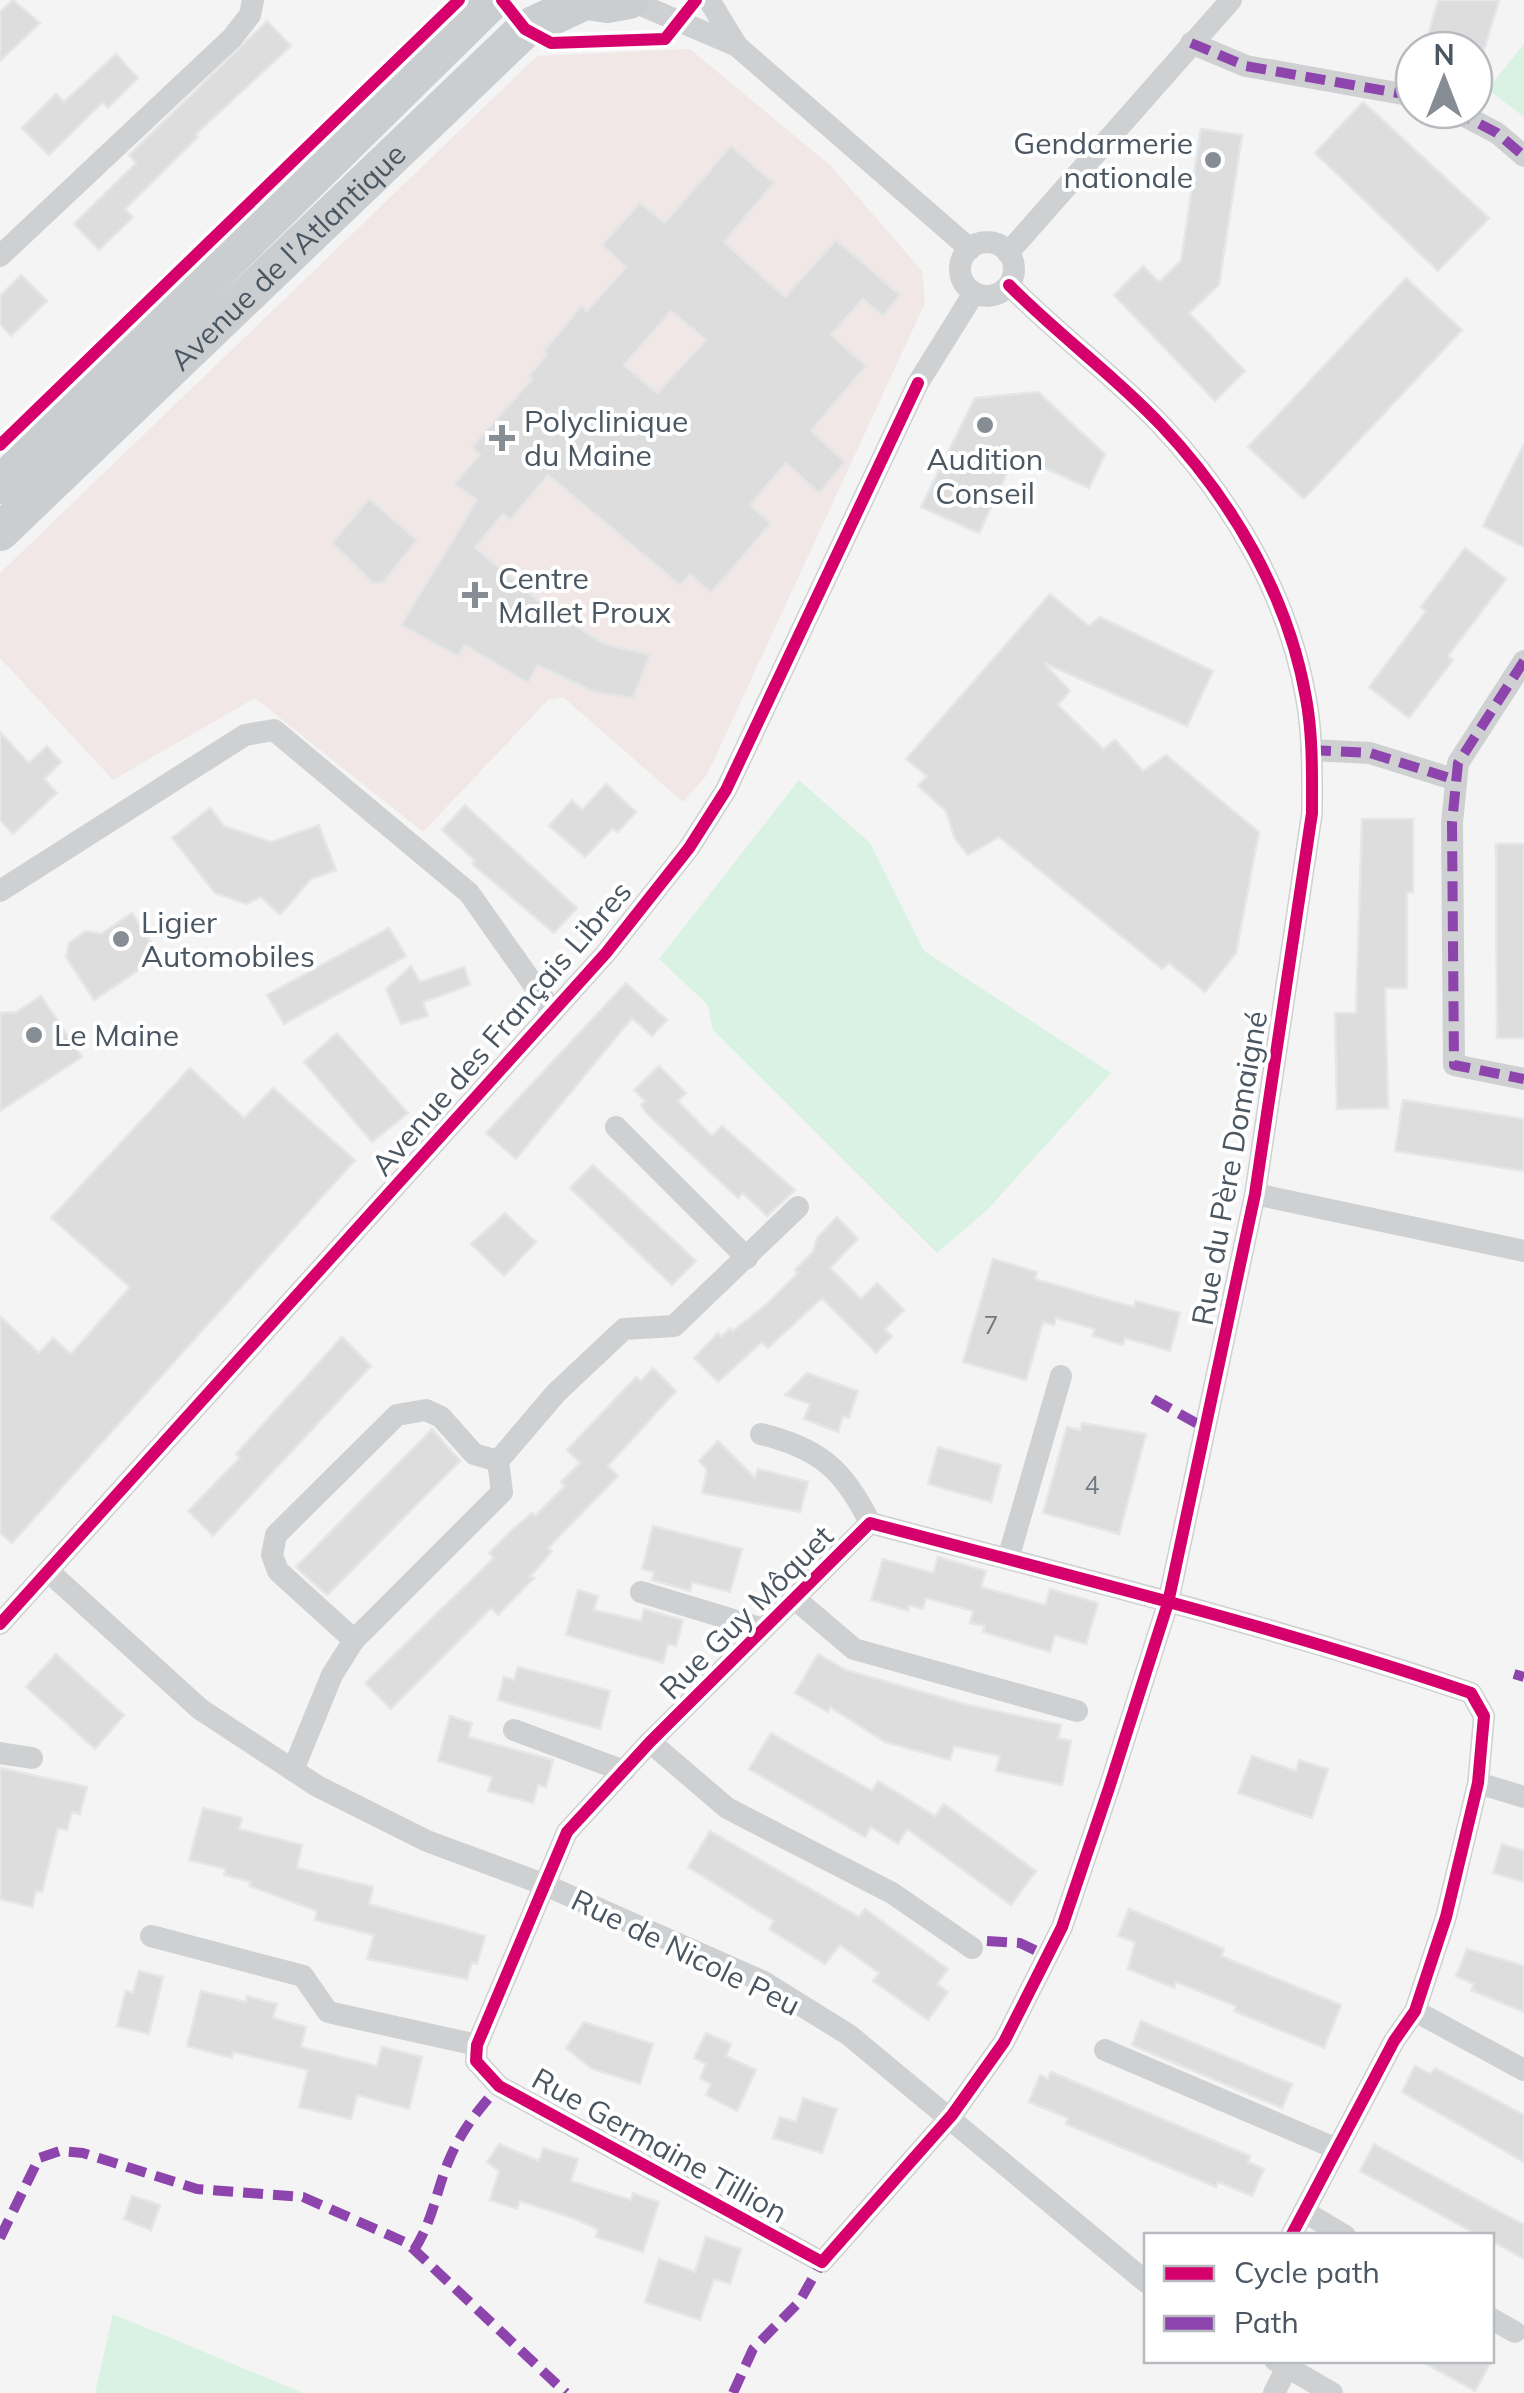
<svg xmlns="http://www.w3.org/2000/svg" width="1524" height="2393" font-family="Mulish,sans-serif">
  <rect width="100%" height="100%" fill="#f4f4f4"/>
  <path fill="#f1e7e6" d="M690 49 830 165 922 271 925 303 707 775 683 802 563 697 548 700 423 832 255 698 113 780 0 658V573L537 56Z"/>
  <g fill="#d9f2e3">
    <path d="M1524 44V117L1488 89Z"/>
    <path d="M799 780 870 843 924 951 1111 1073 987 1210 937 1253 713 1030 708 1005 659 959Z"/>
    <path d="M113 2314 303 2393H95Z"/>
  </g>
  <g fill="#ddddde" stroke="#e5e6e7" stroke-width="2.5" fill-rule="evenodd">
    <path d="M13 0 40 23 0 61V12Z"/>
    <path d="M1438 0H1499L1484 50H1424Z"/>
    <path d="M267 21 291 46 196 134 198 137 125 209 133 217 99 250 74 224 136 163 129 155Z"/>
    <path d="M116 54 138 78 108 108 103 102 49 155 22 128 56 94 64 102Z"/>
    <path d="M1363 102 1489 218 1438 271 1315 153Z"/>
    <path d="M1201 129 1242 135 1219 285 1189 313 1245 371 1215 401 1114 295 1143 266 1159 282 1181 261Z"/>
    <path d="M731 146 774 183 724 242 785 297 836 240 900 295 883 316 863 299 831 335 866 366 811 431 845 462 819 493 786 463 750 505 771 523 711 593 690 574 680 585 548 475 510 520 503 514 475 547 543 605 604 644 650 655 633 698 594 692 538 665 528 683 465 645 458 656 401 625 477 500 454 484 480 455 472 447 532 379 529 376 547 354 544 351 581 306 587 311 626 267 602 245 640 203 665 223ZM671 311 706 340 657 393 624 365Z"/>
    <path d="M21 275 47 301 11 336 0 324V296Z"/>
    <path d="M1406 278 1462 330 1304 499 1248 447Z"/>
    <path d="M1038 392 1105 454 1089 488 1034 463 1032 468 1013 460 979 533 921 507 975 398Z"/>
    <path d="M1524 444V547L1483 526Z"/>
    <path d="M369 499 417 540 383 582 373 583 332 543Z"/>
    <path d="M1465 548 1506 579 1448 656 1453 660 1409 718 1369 687 1426 611 1421 607Z"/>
    <path d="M1050 594 1089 626 1100 617 1213 671 1187 726 1044 663 1070 691 1058 705 1103 749 1115 740 1143 771 1166 755 1259 832 1236 953 1205 992 1169 963 1162 969 999 837 968 855 955 839 946 811 918 786 927 776 906 759Z"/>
    <path d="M0 732 29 763 47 746 61 762 44 779 57 793 13 834 0 820Z"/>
    <path d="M606 784 636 812 618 832 612 829 585 857 549 826 572 800 582 810Z"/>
    <path d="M465 805 577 908 554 933 472 864 475 861 442 830Z"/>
    <path d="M210 808 224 826 271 842 319 825 336 870 311 879 280 915 261 897 246 904 215 893 172 838Z"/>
    <path d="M1362 819H1413V892H1407V988H1385L1388 1108 1337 1109 1335 1013H1356Z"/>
    <path d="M1496 844H1524V1038H1497Z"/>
    <path d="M132 913 160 956 94 1000 66 957 69 943 86 931 101 934Z"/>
    <path d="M389 928 406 956 284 1024 267 995Z"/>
    <path d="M411 966 420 982 464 967 470 985 423 1002 428 1016 401 1024 386 989Z"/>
    <path d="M626 983 667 1020 652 1036 632 1018 516 1159 486 1133Z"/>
    <path d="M41 996 82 1057 0 1111V1013L16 1012Z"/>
    <path d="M337 1033 408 1113 372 1142 304 1062Z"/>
    <path d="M659 1066 686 1093 678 1101 712 1136 722 1126 795 1190 767 1216 743 1193 738 1198 647 1114 641 1105 645 1101 634 1090Z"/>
    <path d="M190 1068 244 1118 273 1088 355 1160 12 1543 0 1533V1316L39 1353 53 1338 71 1354 130 1287 51 1218Z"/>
    <path d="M1403 1100 1524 1119V1171L1395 1151Z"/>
    <path d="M593 1165 696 1261 672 1285 570 1188Z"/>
    <path d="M505 1213 536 1242 504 1276 471 1244Z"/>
    <path d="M837 1217 858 1239 830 1268 861 1299 877 1283 904 1310 885 1329 892 1337 876 1353 822 1298 768 1348 762 1342 718 1382 694 1358 718 1333 721 1337 730 1328 733 1331 768 1303 798 1273 795 1270 813 1252 817 1238Z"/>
    <path d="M993 1259 1037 1272 1035 1279 1104 1299 1134 1307 1136 1301 1180 1313 1170 1351 1125 1338 1123 1345 1093 1336 1095 1329 1056 1318 1054 1325 1043 1322 1026 1380 963 1362Z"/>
    <path d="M342 1337 371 1366 213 1536 188 1511 240 1458 236 1454Z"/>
    <path d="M653 1368 676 1391 608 1466 618 1476 548 1548 552 1551 530 1577 534 1578 498 1615 491 1608 391 1709 365 1683 494 1558 489 1553 512 1530 532 1513 535 1516 565 1486 561 1482 580 1463 567 1450 636 1377 641 1381Z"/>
    <path d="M807 1373 858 1391 849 1418 843 1416 838 1432 804 1419 810 1404 785 1395Z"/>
    <path d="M1082 1423 1146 1434 1119 1534 1043 1513 1067 1427 1080 1430Z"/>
    <path d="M432 1429 460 1461 327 1595 296 1567Z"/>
    <path d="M718 1441 755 1478 758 1469 808 1482 800 1512 702 1493 707 1470 699 1461Z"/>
    <path d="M938 1447 1001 1465 991 1502 928 1484Z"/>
    <path d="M653 1526 742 1549 730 1592 692 1582 690 1591 652 1580 654 1572 642 1569Z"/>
    <path d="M938 1557 986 1571 981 1587 1045 1605 1050 1589 1098 1603 1086 1644 1055 1635 1050 1652 983 1632 985 1626 970 1623 973 1611 926 1598 923 1609 909 1605 908 1611 871 1600 883 1559 933 1573Z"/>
    <path d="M578 1590 598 1596 594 1610 641 1621 644 1609 683 1620 676 1646 668 1644 663 1663 566 1635Z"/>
    <path d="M56 1654 124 1715 95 1749 26 1687Z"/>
    <path d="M818 1654 846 1670 964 1704 1061 1725 1058 1738 1071 1741 1062 1785 996 1771 1000 1756 954 1746 950 1760 885 1742 830 1707 828 1712 795 1693Z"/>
    <path d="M518 1667 610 1691 600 1729 498 1700 504 1677 514 1680Z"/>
    <path d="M450 1716 472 1723 468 1737 553 1760 546 1787 538 1785 533 1803 488 1791 492 1777 438 1761Z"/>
    <path d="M771 1733 872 1791 878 1781 935 1816 944 1804 1036 1871 1011 1905 907 1829 898 1844 871 1827 865 1837 749 1769Z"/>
    <path d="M1252 1756 1296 1771 1299 1760 1328 1769 1312 1818 1238 1793Z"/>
    <path d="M0 1768 87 1787 80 1814 72 1812 67 1830 58 1828 42 1892 36 1891 32 1907 0 1899Z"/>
    <path d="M203 1808 242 1818 239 1829 302 1845 297 1868 373 1887 369 1904 485 1936 477 1964 472 1962 467 1979 367 1959 374 1935 315 1920 317 1911 250 1886 251 1882 224 1875 226 1869 189 1860Z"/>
    <path d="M710 1831 859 1917 865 1909 948 1969 937 1984 948 1992 928 2020 873 1981 879 1973 840 1945 825 1964 769 1929 774 1921 688 1867Z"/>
    <path d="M1502 1844 1524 1851V1882L1493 1873Z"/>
    <path d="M1129 1909 1224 1949 1221 1956 1341 2005 1324 2048 1234 2011 1236 2006 1176 1982 1174 1988 1128 1969 1135 1942 1118 1936Z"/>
    <path d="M1467 1949 1524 1966V2012L1471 1990 1474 1984 1456 1976Z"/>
    <path d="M139 1971 163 1977 149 2034 117 2026 126 1991 133 1993Z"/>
    <path d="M201 1991 246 2002 247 1996 277 2004 273 2018 306 2027 301 2047 377 2066 382 2047 422 2057 409 2109 357 2095 351 2119 299 2107 308 2070 233 2052 232 2058 187 2046Z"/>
    <path d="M1141 2021 1292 2084 1282 2108 1132 2045Z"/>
    <path d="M584 2022 653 2044 640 2084 592 2069 566 2048Z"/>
    <path d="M706 2033 731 2044 726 2056 756 2070 737 2111 706 2095 711 2084 700 2078 706 2064 694 2058Z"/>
    <path d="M1415 2066 1431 2074 1435 2068 1524 2115V2162L1402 2092Z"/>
    <path d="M1051 2072 1250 2156 1248 2162 1264 2169 1252 2196 1218 2182 1216 2187 1066 2124 1068 2118 1029 2102 1040 2075 1048 2079Z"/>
    <path d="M803 2098 837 2109 822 2153 773 2138 780 2117 796 2122Z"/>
    <path d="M499 2144 539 2161 543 2148 578 2159 571 2181 631 2200 633 2193 659 2202 643 2252 596 2237 598 2229 573 2218 520 2201 517 2209 490 2200 499 2171 487 2162Z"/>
    <path d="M1374 2144 1524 2225V2259L1492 2241V2236H1480L1360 2171Z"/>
    <path d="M132 2196 160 2205 151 2230 124 2219Z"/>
    <path d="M706 2237 741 2249 730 2284 714 2279 700 2320 645 2302 659 2259 695 2272Z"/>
    <path d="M1419 2360H1492L1475 2391Z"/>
  </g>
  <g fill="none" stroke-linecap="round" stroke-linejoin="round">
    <g stroke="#ced0d2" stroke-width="22">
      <path d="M629 0 737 46 970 249"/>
      <path d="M709 0 737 46"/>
      <path d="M1191 43 1246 66 1414 96"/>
      <path d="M1453 110 1497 133 1524 156"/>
      <circle cx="987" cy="269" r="27"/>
      <path d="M1008 253 1231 0"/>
      <path d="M0 256 232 38 250 15 253 0"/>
      <path d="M1009 285C1057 334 1114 375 1161 425 1232 500 1288 595 1306 698 1313 736 1312 775 1312 813L1255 1194 1168 1603 1109 1788 1062 1927 1004 2042 952 2115 822 2262 499 2086 476 2061 477 2045 567 1832 650 1742 870 1523C1071 1576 1274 1626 1471 1693L1484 1716 1478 1783 1446 1917 1415 2011 1394 2041 1291 2236"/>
      <path d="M1524 661 1458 763 1452 823 1454 1065 1524 1079"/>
      <path d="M1311 750 1370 753 1456 780"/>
      <path d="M0 891 245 735 274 730 469 893 553 1012"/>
      <path d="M616 1127 747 1258"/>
      <path d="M1255 1194 1524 1251"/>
      <path d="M761 1434C818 1448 844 1469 870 1523"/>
      <path d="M1008 1559 1061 1376"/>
      <path d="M48 1571 200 1709 317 1786 427 1841 543 1884 764 1982 849 2035 1146 2282"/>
      <path d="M641 1592 763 1629"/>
      <path d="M794 1598 854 1649 1077 1711"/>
      <path d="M0 1624 606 953 689 848 726 790 918 383 974 293"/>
      <path d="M354 1640 278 1571 272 1555 276 1535 397 1415 426 1410 441 1417 474 1454 498 1461"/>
      <path d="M514 1730 624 1771"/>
      <path d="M650 1742 727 1808 892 1893 972 1948"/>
      <path d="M0 1753 32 1758"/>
      <path d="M293 1770 332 1675 354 1640 502 1492 498 1461 556 1393 624 1329 674 1326 798 1207"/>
      <path d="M1478 1783 1524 1797"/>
      <path d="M151 1936 303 1976 328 2012 477 2045"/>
      <path d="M1415 2011 1524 2070"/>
      <path d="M1105 2050 1337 2149"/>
      <path d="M1305 2212 1345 2236"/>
      <path d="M1492 2319 1515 2332"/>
      <path d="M1275 2360 1332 2393"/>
      <path d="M1274 2393 1287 2367"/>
    </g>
    <g stroke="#caced1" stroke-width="38">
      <path d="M582 0 607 4 629 0"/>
      <path d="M0 485 493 0"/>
      <path id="s1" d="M0 532 525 29 585 1"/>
    </g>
    <g stroke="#8e44ad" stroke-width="10" stroke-dasharray="20 10" stroke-linecap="butt">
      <path d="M1191 43 1246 66 1414 96"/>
      <path d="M1453 110 1497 133 1524 156"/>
      <path d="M1524 661 1458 763 1452 823 1454 1065 1524 1079"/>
      <path d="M1311 750 1370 753 1456 780"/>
      <path d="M1153 1399 1205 1428"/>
      <path d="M1514 1674 1524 1677"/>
      <path d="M987 1941 1020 1943 1047 1956"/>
      <path d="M0 2238 39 2158 60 2151 83 2153 197 2189 303 2197 407 2243 566 2393"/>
      <path d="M414 2250C433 2221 436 2191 449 2160 461 2131 478 2110 499 2086"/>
      <path d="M733 2393 753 2349 799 2302 822 2262"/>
    </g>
    <g stroke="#fff" stroke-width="19">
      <g id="cycleway">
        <path d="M502 0 525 29 551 43 665 39 696 0"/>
        <path d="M1009 285C1057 334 1114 375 1161 425 1232 500 1288 595 1306 698 1313 736 1312 775 1312 813L1255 1194 1168 1603 1109 1788 1062 1927 1004 2042 952 2115 822 2262 499 2086 476 2061 477 2045 567 1832 650 1742 870 1523C1071 1576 1274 1626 1471 1693L1484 1716 1478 1783 1446 1917 1415 2011 1394 2041 1291 2236"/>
        <path d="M0 445 459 0"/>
        <path d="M0 1624 606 953 689 848 726 790 918 383"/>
      </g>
    </g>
    <use href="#cycleway" stroke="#d6006c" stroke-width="12"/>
  </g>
  <g fill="#868d94" stroke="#fff" stroke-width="4">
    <circle cx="1213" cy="160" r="10"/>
    <circle cx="985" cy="425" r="10"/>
    <path d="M497 423h10v10h10v10h-10v10h-10v-10h-10v-10h10z"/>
    <path d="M470 580h10v10h10v10h-10v10h-10v-10h-10v-10h10z"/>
    <circle cx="121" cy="939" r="10"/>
    <circle cx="34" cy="1035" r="10"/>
  </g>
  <g text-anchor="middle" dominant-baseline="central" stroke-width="8" stroke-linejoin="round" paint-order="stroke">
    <g font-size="25" fill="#707881">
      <text x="991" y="1324">7</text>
      <text x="1092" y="1484">4</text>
    </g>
    <g font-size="30" fill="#4a5661" stroke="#fff" text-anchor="start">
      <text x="1193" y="143" text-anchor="end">Gendarmerie<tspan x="1193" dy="34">nationale</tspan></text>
      <text x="524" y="421">Polyclinique<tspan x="524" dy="34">du Maine</tspan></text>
      <text x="985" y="459" text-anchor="middle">Audition<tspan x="985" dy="34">Conseil</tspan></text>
      <text x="498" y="578">Centre<tspan x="498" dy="34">Mallet Proux</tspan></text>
      <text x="141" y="922">Ligier<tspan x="141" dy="34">Automobiles</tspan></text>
      <text x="54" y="1035">Le Maine</text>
    </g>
    <g font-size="30" fill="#4a5661" stroke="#fff">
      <text stroke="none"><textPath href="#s1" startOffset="398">Avenue de l'Atlantique</textPath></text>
      <text transform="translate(501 1028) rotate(-49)">Avenue des Français Libres</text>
      <text transform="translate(1229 1168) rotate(-80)">Rue du Père Domaigné</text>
      <text transform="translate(746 1612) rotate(-45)">Rue Guy Môquet</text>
      <text transform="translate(686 1952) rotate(26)">Rue de Nicole Peu</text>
      <text transform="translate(660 2145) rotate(29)">Rue Germaine Tillion</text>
    </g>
  </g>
  <rect x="1144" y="2233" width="350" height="130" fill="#ffffff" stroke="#b7bbc0" stroke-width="2.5"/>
  <rect x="1164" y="2266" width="50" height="15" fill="#d6006c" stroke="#b7bbc0" stroke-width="2.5"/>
  <text x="1234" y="2283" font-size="30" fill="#4a5661">Cycle path</text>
  <rect x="1164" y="2316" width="50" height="15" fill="#8e44ad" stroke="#b7bbc0" stroke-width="2.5"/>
  <text x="1234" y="2333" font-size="30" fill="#4a5661">Path</text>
  <g transform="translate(1444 80)"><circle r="48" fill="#ffffff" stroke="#b7bbc0" stroke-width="2.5"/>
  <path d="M0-8L18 38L0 25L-18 38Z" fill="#868d94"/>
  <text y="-15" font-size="28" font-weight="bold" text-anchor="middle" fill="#4a5661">N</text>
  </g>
</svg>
